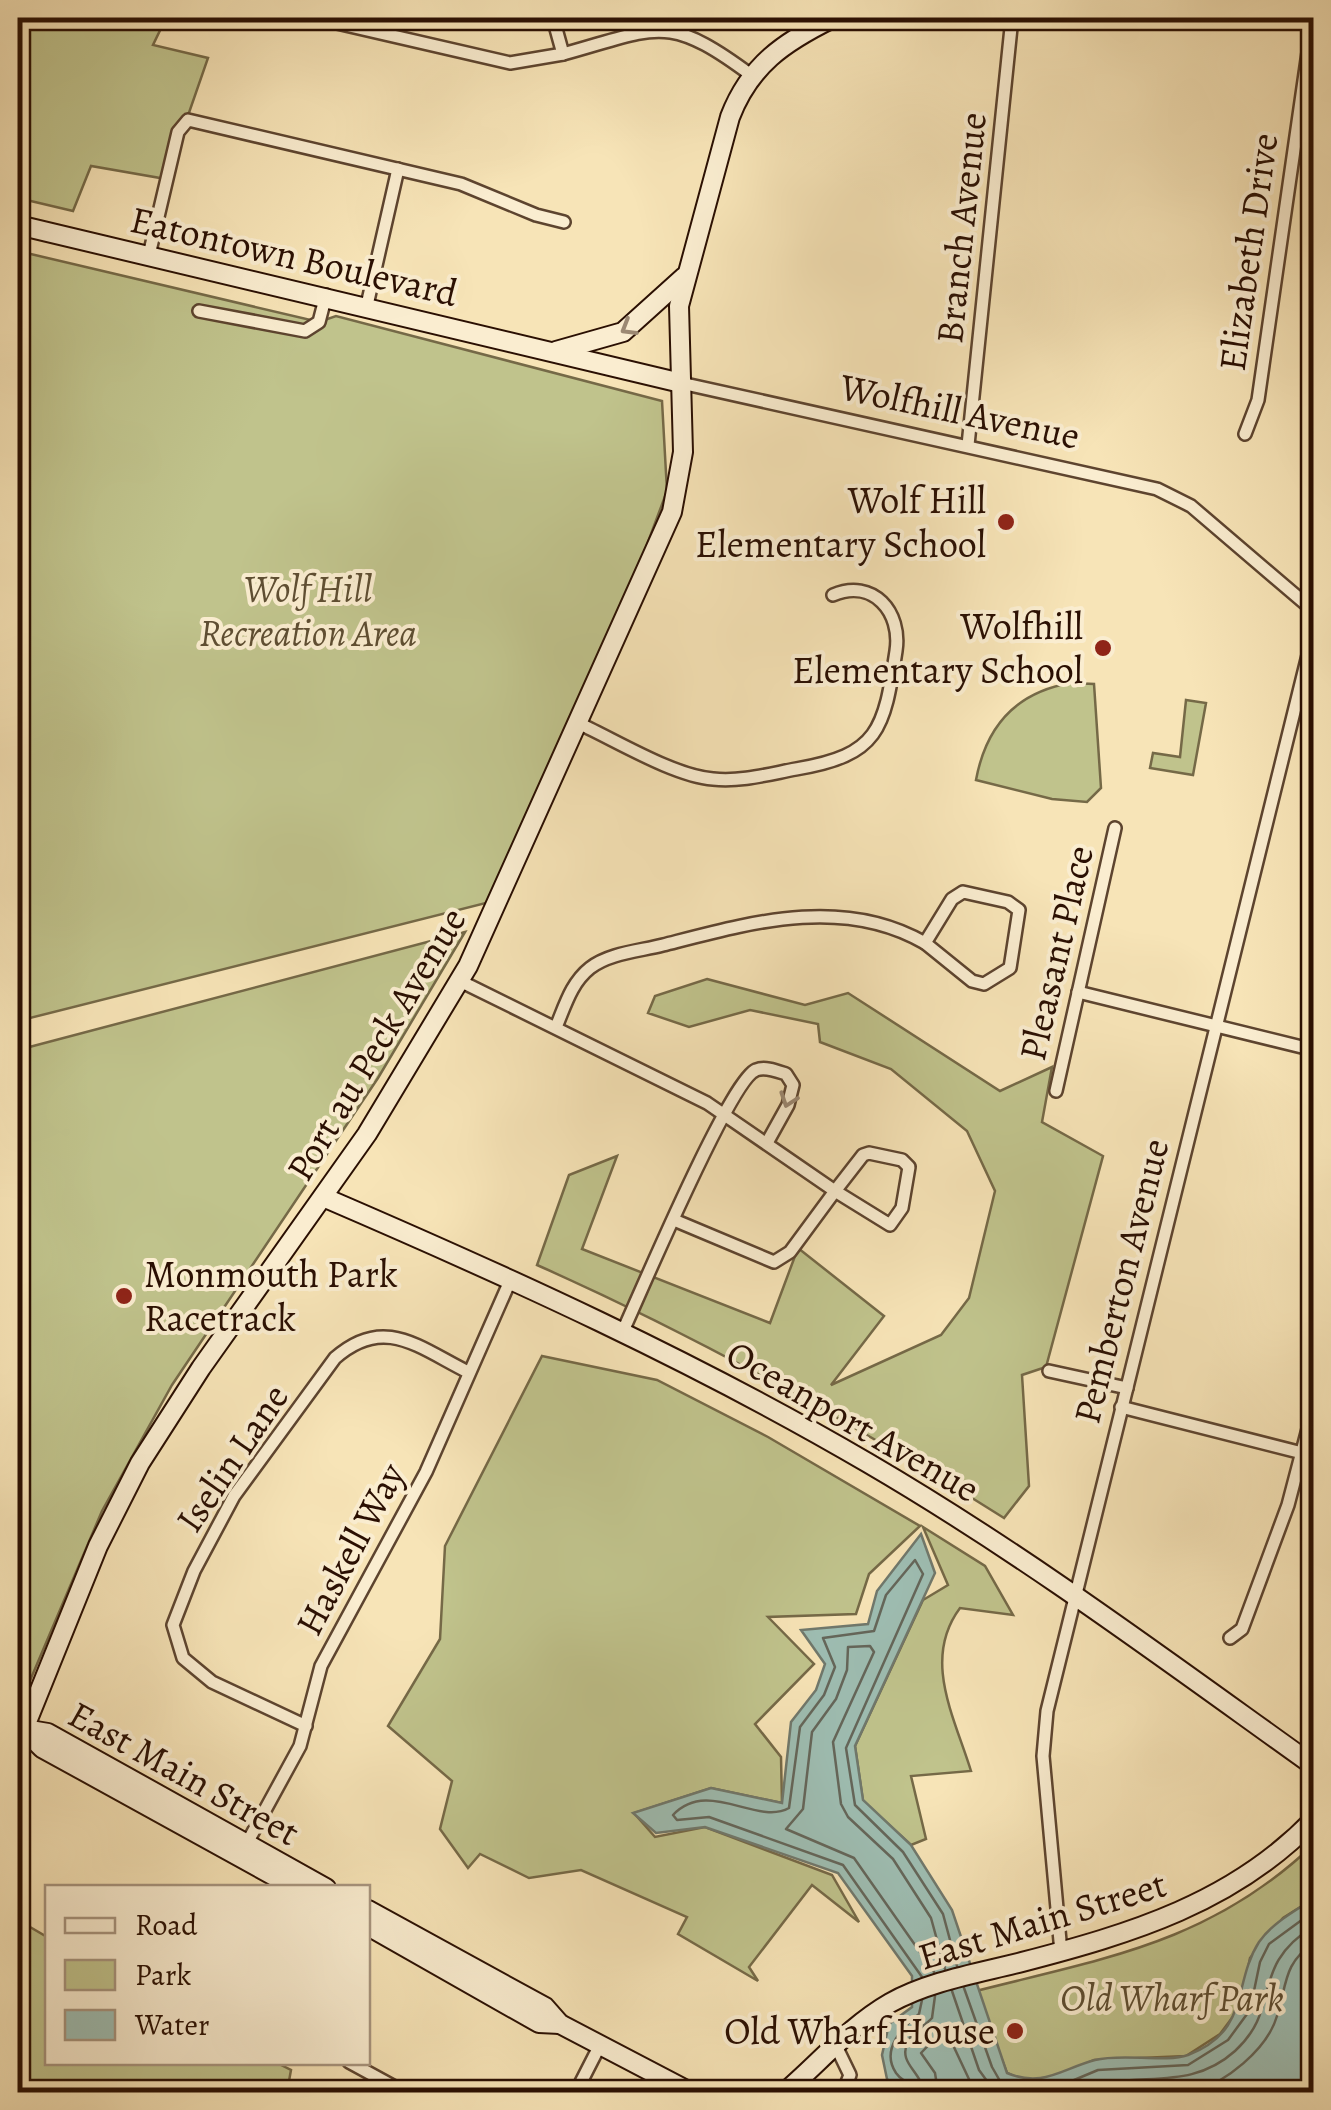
<svg xmlns="http://www.w3.org/2000/svg" width="1331" height="2110" font-family="Alegreya,serif">
  <rect width="100%" height="100%" fill="#f7e4b7"/>
  <filter id="stains"><feTurbulence type="fractalNoise" baseFrequency=".002" numOctaves="4"/><feColorMatrix values="0 0 0 0 .2 0 0 0 0 .09 0 0 0 0 .02 0 0 0 .5 -.17"/></filter>
  <radialGradient id="worn" r=".72"><stop offset=".6" stop-color="#630" stop-opacity="0"/><stop offset="1" stop-color="#630" stop-opacity=".3"/></radialGradient>
  <g fill="#c0c38c" stroke="#756947" stroke-width="2.5">
    <path d="M18 18H166L153 45 208 58 166 179 91 166 73 211 18 198Z"/>
    <path d="M18 251 319 322 336 316 662 401 667 491 604 660 490 902 18 1021Z"/>
    <path d="M1071 683 1094 684 1101 788 1087 802 1052 799 976 780C986 726 1017 692 1071 683Z"/>
    <path d="M1186 700 1206 703 1193 775 1150 768 1153 753 1180 757Z"/>
    <path d="M465 932 378 1078 172 1385 102 1511 18 1709V1050Z"/>
    <path d="M707 979 805 1005 848 993 1000 1091 1052 1067 1042 1122 1103 1156 1046 1367 1022 1375 1029 1486 1004 1518C853 1423 699 1337 537 1265L569 1175 617 1156 582 1249 770 1323 798 1248 884 1316 831 1385 941 1335 969 1298 995 1191 967 1131 891 1069 820 1042 818 1024 750 1010 689 1027 648 1013 655 996Z"/>
    <path d="M542 1356 657 1380 768 1437 920 1526 869 1574 856 1614 768 1617 814 1664 755 1724 781 1757 782 1803 711 1788 634 1813 655 1837 705 1827 832 1875 859 1922 812 1885 749 1967 758 1981 678 1934 687 1917 581 1870 529 1878 480 1854 468 1868 440 1829 452 1781 388 1726 440 1639 445 1546Z"/>
    <path d="M923 1527 985 1566 1013 1615 960 1608C922 1659 954 1716 971 1771L911 1776 926 1839 911 1845 863 1801 855 1746 923 1600 948 1585Z"/>
    <path d="M1313 1845V1899L1283 1918 1250 1958 1241 2006 1220 2034 1186 2056 1094 2060 1052 2079 1023 2080 1007 2073 976 1991C1106 1958 1211 1942 1313 1845Z"/>
    <path d="M18 1920 47 1937 48 2062 277 2063 291 2070 287 2092H18Z"/>
  </g>
  <path fill="#9ebeb3" stroke="#70786c" stroke-width="2.5" d="M921 1534 935 1573 855 1746 863 1800 911 1845 952 1910 1007 2073C1043 2088 1061 2069 1095 2060 1123 2053 1164 2063 1188 2055 1251 2031 1232 1984 1259 1942 1272 1923 1295 1911 1313 1899V2069L1295 2092H905L887 2079 882 2055 889 2024 912 2007V1976L838 1873 705 1827 656 1833 633 1813 711 1788 782 1803 791 1722 816 1690 825 1664 801 1630 868 1624 877 1591Z"/>
  <g fill="none" stroke-linecap="round" stroke-linejoin="round">
    <g stroke="#64665a" stroke-width="2.5">
      <path d="M934 1972 854 1858 786 1829 803 1809 812 1732 836 1699 847 1670 848 1647 870 1646 874 1652 833 1742 841 1804 848 1817 893 1859 931 1918 945 1969"/>
      <path d="M922 1977 843 1865 709 1817 677 1820 673 1815C708 1778 757 1826 789 1808L800 1727 824 1695 835 1667 823 1638 874 1631 886 1595 915 1560 923 1574 846 1748 855 1805 903 1852 943 1914 957 1966"/>
      <path d="M964 1988 992 2067 1000 2081 1019 2089 1055 2088 1098 2070 1188 2065 1228 2040 1250 2010 1260 1962 1269 1944 1314 1911"/>
      <path d="M952 1991 979 2070 995 2092"/>
      <path d="M911 2092C909 2079 903 2083 896 2073 880 2049 903 2027 919 2014L922 2000"/>
      <path d="M923 2092C922 2071 897 2064 908 2041 912 2032 925 2026 932 2018L935 1996"/>
      <path d="M938 2092 935 2073 921 2053 945 2028 975 2092"/>
      <path d="M1076 2092C1134 2067 1186 2095 1235 2051 1283 2007 1248 1967 1314 1926"/>
      <path d="M1193 2092C1225 2083 1267 2050 1277 2016 1287 1985 1283 1963 1314 1943"/>
    </g>
    <g stroke="#5d442f" stroke-width="16">
      <g id="street">
        <path d="M315 18 510 63 563 54 553 18"/>
        <path d="M563 54C658 28 666 12 751 75"/>
        <path d="M149 255 178 132 188 120 461 184 536 215 564 222"/>
        <path d="M367 305 398 169"/>
        <path d="M199 311 305 331 319 322 326 295"/>
        <path d="M681 383 1157 489 1191 506 1314 611"/>
        <path d="M1245 434 1258 400 1313 18"/>
        <path d="M968 445 1012 18"/>
        <path d="M580 724C617 741 674 776 713 779 741 782 769 774 796 769 879 755 884 730 896 651 902 612 873 578 833 595"/>
        <path d="M963 892 1008 902 1019 910 1010 968 984 984 972 981 925 943 952 899Z"/>
        <path d="M460 981 707 1103 835 1191 790 1252 774 1262 674 1220"/>
        <path d="M1078 992 1314 1050"/>
        <path d="M556 1027C565 1006 571 983 590 968 609 953 640 951 663 945 749 923 842 895 925 943"/>
        <path d="M1056 1091 1115 828"/>
        <path d="M869 1153 902 1160 909 1167 902 1208 890 1225 835 1191 863 1155Z"/>
        <path d="M623 1331C640 1294 730 1080 756 1070 765 1066 777 1071 786 1074L793 1085 788 1105 768 1141"/>
        <path d="M1049 1371 1127 1388"/>
        <path d="M1121 1407 1314 1456"/>
        <path d="M1230 1638 1242 1629 1288 1505 1314 1406"/>
        <path d="M306 1726 212 1682 183 1658 173 1625 194 1571 234 1496 335 1358C384 1315 418 1347 468 1372"/>
        <path d="M246 1845 300 1746 321 1666 426 1472 510 1281"/>
        <path d="M1061 1952 1043 1756 1047 1711 1314 631"/>
        <path d="M835 2044 850 2075 843 2092"/>
        <path d="M349 2062 404 2092"/>
        <path d="M576 2092 600 2045"/>
      </g>
    </g>
    <g stroke="#2a0f02" stroke-width="22">
      <g id="secondary">
        <path d="M18 225 681 383"/>
        <path d="M556 351 623 332 684 277"/>
        <path d="M323 1197C509 1277 694 1361 868 1463 1024 1554 1167 1661 1314 1766"/>
        <path d="M22 1728 42 1748 296 1888"/>
        <path d="M24 1729 48 1733 326 1888"/>
        <path d="M18 1744 98 1546 140 1463 201 1368 367 1134 468 966 672 512 683 452 679 306 730 117C750 65 784 42 833 18"/>
        <path d="M368 1910 545 2007 560 2024 690 2092"/>
        <path d="M368 1926 539 2023 560 2024"/>
        <path d="M785 2092C819 2063 850 2026 890 2003 929 1981 979 1973 1022 1962 1130 1934 1234 1903 1314 1819"/>
      </g>
    </g>
    <use href="#street" stroke="#faedd0" stroke-width="11"/>
    <use href="#secondary" stroke="#faedd0" stroke-width="18"/>
  </g>
  <defs><path id="oneway-chevron" d="M-2-3.5L2.5 0L-2 3.5" fill="none" stroke-width="1.6" stroke-linecap="round" stroke-linejoin="round" transform="scale(2.5)"/></defs>
  <g stroke="#9c8973">
    <use href="#oneway-chevron" transform="translate(628 328) rotate(149)"/>
    <use href="#oneway-chevron" transform="translate(788 1100) rotate(109)"/>
  </g>
  <g fill="#8f2418" stroke="#faedd0" stroke-width="4">
    <circle cx="1006" cy="522" r="10"/>
    <circle cx="1103" cy="648" r="10"/>
    <circle cx="124" cy="1296" r="10"/>
    <circle cx="1015" cy="2031" r="10"/>
  </g>
  <g text-anchor="middle" dominant-baseline="central" stroke-width="8" stroke-linejoin="round" paint-order="stroke">
    <g font-size="38" fill="#2a0f02" stroke="#faedd0">
      <text transform="translate(961 228) rotate(-84)">Branch Avenue</text>
      <text transform="translate(1248 252) rotate(-82)">Elizabeth Drive</text>
      <text transform="translate(294 256) rotate(13)">Eatontown Boulevard</text>
      <text transform="translate(960 411) rotate(12)">Wolfhill Avenue</text>
      <text transform="translate(1056 953) rotate(-77)">Pleasant Place</text>
      <text transform="translate(376 1044) rotate(-59)">Port au Peck Avenue</text>
      <text transform="translate(1121 1281) rotate(-76)">Pemberton Avenue</text>
      <text transform="translate(853 1421) rotate(30)">Oceanport Avenue</text>
      <text transform="translate(232 1458) rotate(-56)">Iselin Lane</text>
      <text transform="translate(350 1549) rotate(-62)">Haskell Way</text>
      <text transform="translate(184 1773) rotate(29)">East Main Street</text>
      <text transform="translate(1042 1920) rotate(-17)">East Main Street</text>
    </g>
    <g font-size="38" fill="#2a0f02" stroke="#faedd0" text-anchor="end">
      <text x="986" y="500">Wolf Hill<tspan x="986" dy="44">Elementary School</tspan></text>
      <text x="1083" y="626">Wolfhill<tspan x="1083" dy="44">Elementary School</tspan></text>
      <text x="144" y="1274" text-anchor="start">Monmouth Park<tspan x="144" dy="44">Racetrack</tspan></text>
      <text x="995" y="2031">Old Wharf House</text>
    </g>
    <g font-size="38" font-style="italic" fill="#5e4e32" stroke="#faedd0">
      <text x="308" y="589">Wolf Hill<tspan x="308" dy="44">Recreation Area</tspan></text>
      <text x="1172" y="1998">Old Wharf Park</text>
    </g>
  </g>
  <rect width="1331" height="2110" fill="none" stroke="#f7e4b7" stroke-width="60"/>
  <rect x="20" y="20" width="1291" height="2070" fill="none" stroke="#2a0f02" stroke-width="5"/>
  <rect x="30" y="30" width="1271" height="2050" fill="none" stroke="#2a0f02" stroke-width="2.5"/>
  <rect x="45" y="1885" width="325" height="180" fill="#faedd0" stroke="#a7947e" stroke-width="2.5"/>
  <rect x="65" y="1918" width="50" height="15" fill="#faedd0" stroke="#a7947e" stroke-width="2.5"/>
  <text x="135" y="1935" font-size="30" fill="#2a0f02">Road</text>
  <rect x="65" y="1960" width="50" height="30" fill="#c0c38c" stroke="#a7947e" stroke-width="2.5"/>
  <text x="135" y="1985" font-size="30" fill="#2a0f02">Park</text>
  <rect x="65" y="2010" width="50" height="30" fill="#9ebeb3" stroke="#a7947e" stroke-width="2.5"/>
  <text x="135" y="2035" font-size="30" fill="#2a0f02">Water</text>
  <rect width="100%" height="100%" filter="url(#stains)"/>
  <rect width="100%" height="100%" fill="url(#worn)"/>
</svg>
